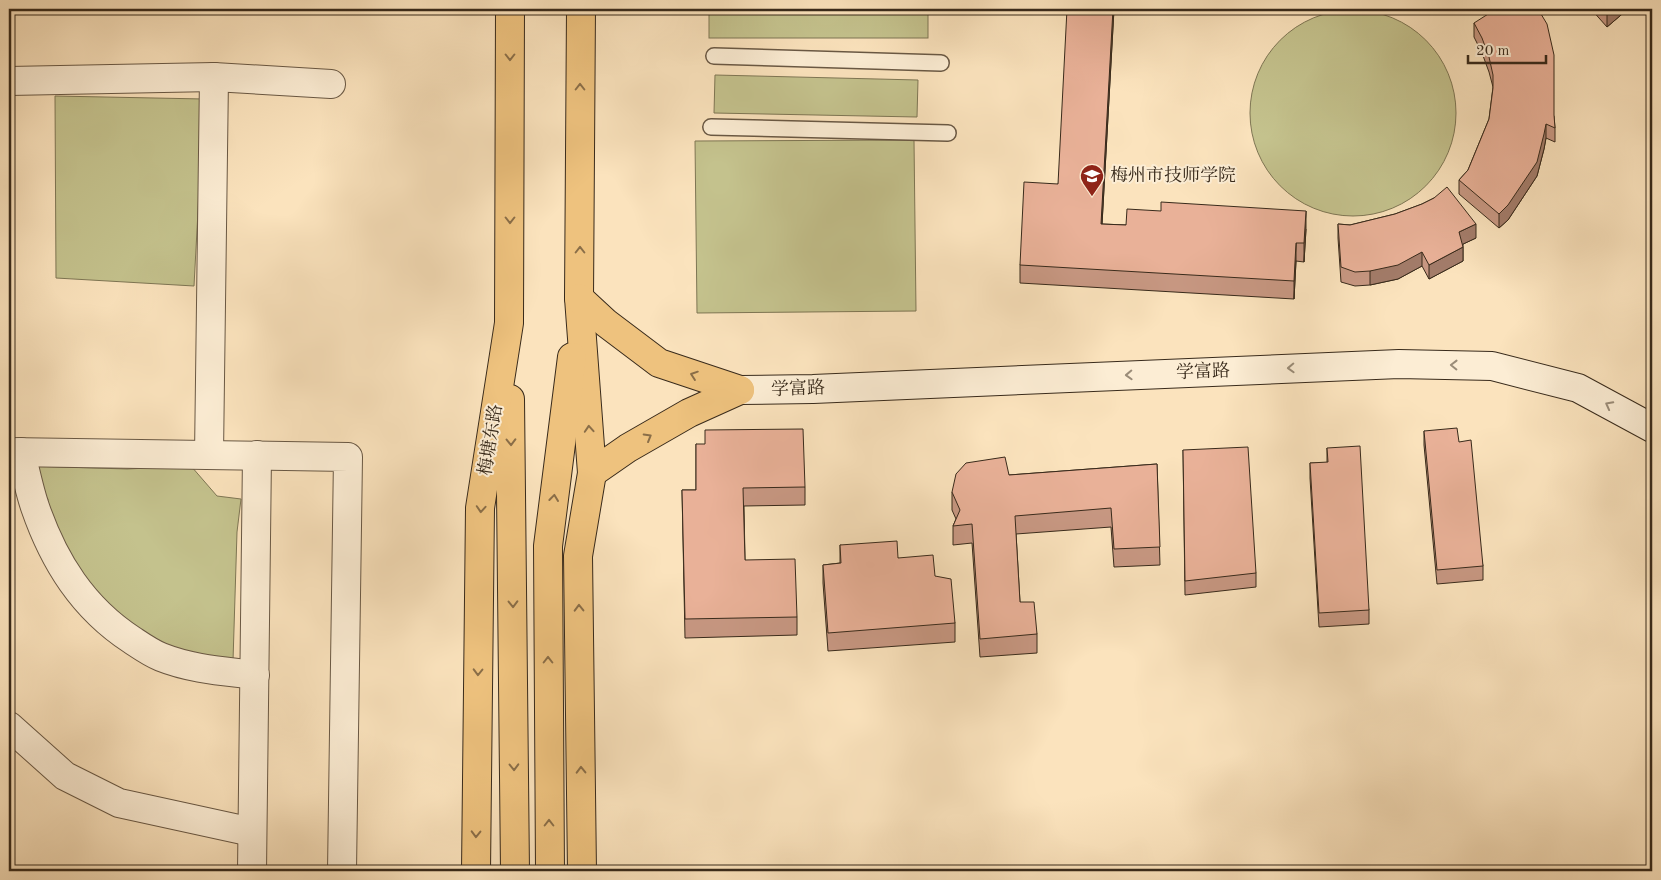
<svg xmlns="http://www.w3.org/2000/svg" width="1661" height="880" font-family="'Old Standard TT','Noto Serif SC',serif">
  <rect width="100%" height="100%" fill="#fbe3bd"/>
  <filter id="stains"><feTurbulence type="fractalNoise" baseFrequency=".004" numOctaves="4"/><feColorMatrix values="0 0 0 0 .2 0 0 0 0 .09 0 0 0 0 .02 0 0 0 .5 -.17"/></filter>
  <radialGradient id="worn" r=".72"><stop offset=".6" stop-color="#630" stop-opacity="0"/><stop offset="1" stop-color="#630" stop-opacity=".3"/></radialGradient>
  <g fill="#c4c28d" stroke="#7e7654">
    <rect x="709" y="9" width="219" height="29"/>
    <circle cx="1353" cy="113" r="103"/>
    <path d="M715 75 918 80 917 117 714 113Z"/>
    <path d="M55 96 204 99 194 286 56 278Z"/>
    <path d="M914 140 916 311 697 313 695 141Z"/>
    <path d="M31 466 127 469 191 466 217 496 241 499 237 532 233 661 191 657 145 637 93 593 46 514 48 499 40 489Z"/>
  </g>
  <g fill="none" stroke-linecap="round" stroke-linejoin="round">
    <g stroke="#695844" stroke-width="18">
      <g id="lane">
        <path d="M714 56 941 63"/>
        <path d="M711 127 948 133"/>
      </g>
    </g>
    <g stroke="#695844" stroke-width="30">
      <g id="street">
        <path d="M9 81 214 77 331 84"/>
        <path d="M9 452 348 457 342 871"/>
        <path d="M21 452C25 470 29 489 35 507 54 562 83 608 132 640 141 646 151 653 161 657 191 669 223 671 255 675"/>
        <path d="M209 455 214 77"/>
        <path d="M9 726 65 776 119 803 252 832"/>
        <path d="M252 871 257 455"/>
      </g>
    </g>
    <g stroke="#382a1b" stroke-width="30">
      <path id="secondary" d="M740 390 813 389 1399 364 1492 366 1578 388 1652 428"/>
    </g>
    <g stroke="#382a1b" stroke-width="30">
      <g id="primary">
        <path d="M581 9 579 298 592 473 578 556 582 871"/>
        <path d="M579 298 606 323 659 363 740 390"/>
        <path d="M510 399 515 871"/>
        <path d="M592 473 628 448 689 413 740 390"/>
        <path d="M476 871 480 508 509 323 510 9"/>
        <path d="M550 871 548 546 572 357"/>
      </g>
    </g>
    <use href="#lane" stroke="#fcedd4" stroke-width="15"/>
    <use href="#street" stroke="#fcedd4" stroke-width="28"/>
    <use href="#secondary" stroke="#fcedd4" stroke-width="28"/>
    <use href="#primary" stroke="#eec27e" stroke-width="28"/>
  </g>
  <g fill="#c89883" stroke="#382a1b">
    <path d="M1114 9 1102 224 1126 225 1306 229 1304 262 1296 261 1294 299 1020 283V265L1058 184Z"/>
    <path d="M1591 9H1628L1607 27Z"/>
    <path d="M1474 23 1554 116 1555 128V142L1546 138 1544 149 1537 176 1508 220 1499 228 1459 194V180L1468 170 1489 119 1493 87 1489 72 1482 53 1474 37Z"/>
    <path d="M1434 198 1476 238 1463 244V261L1429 279 1422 266 1398 279 1370 285 1355 286 1341 282 1338 238V224L1350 225 1395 214 1422 204Z"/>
    <path d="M1424 431 1459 442 1483 566V580L1437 584 1424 445Z"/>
    <path d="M696 444 805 487V505L744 506 745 560 797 617V635L685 638 682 490H696Z"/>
    <path d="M1327 448 1369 610V624L1319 627 1310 478V463H1327Z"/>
    <path d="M1183 450 1256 573V587L1185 595Z"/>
    <path d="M1157 464 1160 565 1114 567 1111 527 1016 534 1020 602 1037 634V653L980 657 972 543 953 545V526L956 519 952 510V492L1009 475Z"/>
    <path d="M840 545 898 558 935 576 955 623V642L828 651 823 583V565L840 563Z"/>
  </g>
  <g fill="#a37c6a" stroke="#382a1b">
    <path d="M1113 9H1114L1101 242V224Z"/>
    <path d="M1607 9H1628L1607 27Z"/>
    <path d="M1546 124V138L1544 149 1537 176 1508 220 1499 228V214Z"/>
    <path d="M1306 211V229L1304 262V243Z"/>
    <path d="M1476 224V238L1459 246V232Z"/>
    <path d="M1296 243V261L1294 299V281Z"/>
    <path d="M1463 247V261L1429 279V265Z"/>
    <path d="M1422 252V266L1398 279 1370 285V271Z"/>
  </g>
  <g fill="#e9b198" stroke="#382a1b">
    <path d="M1067 9H1113L1101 224 1126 225 1127 209 1161 211V202L1306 211 1304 243H1296L1294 281 1020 265 1024 182 1058 184Z"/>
    <path d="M1496 9H1538L1547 24 1554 55V115L1555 128 1546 124 1544 134 1537 162 1508 205 1499 214 1459 180 1468 170 1489 119 1493 88V75L1489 57 1482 38 1474 23Z"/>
    <path d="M1447 187 1476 224 1459 232 1463 247 1429 265 1422 252 1398 265 1370 271 1355 272 1341 267 1338 224 1350 225 1395 214 1422 204 1434 198Z"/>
    <path d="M1457 428 1459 442 1471 440 1483 566 1437 570 1424 431Z"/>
    <path d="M803 429 805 487 743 488 745 560 795 559 797 617 685 619 682 490H696V444H705V430Z"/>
    <path d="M1360 446 1369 610 1319 613 1310 463 1328 462 1327 448Z"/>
    <path d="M1248 447 1256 573 1185 581 1183 450Z"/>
    <path d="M1005 457 1009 475 1157 464 1160 547 1114 549 1111 508 1015 516 1020 602H1034L1037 634 980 639 972 524 953 526 960 510 952 492 956 474 966 463Z"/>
    <path d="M897 541 898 558 933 555 935 576 951 579 955 623 828 633 823 565 841 563 840 545Z"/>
  </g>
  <defs><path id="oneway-chevron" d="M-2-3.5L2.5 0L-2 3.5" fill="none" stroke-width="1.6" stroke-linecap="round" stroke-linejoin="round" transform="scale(1.25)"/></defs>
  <g stroke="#8a6e48">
    <use href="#oneway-chevron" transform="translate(510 57) rotate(90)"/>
    <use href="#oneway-chevron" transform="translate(580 87) rotate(-90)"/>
    <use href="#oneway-chevron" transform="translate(510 220) rotate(90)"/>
    <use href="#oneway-chevron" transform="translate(580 250) rotate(-90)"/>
    <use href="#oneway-chevron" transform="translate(694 375) rotate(-161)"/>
    <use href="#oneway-chevron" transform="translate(589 429) rotate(-94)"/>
    <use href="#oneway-chevron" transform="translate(648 437) rotate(-30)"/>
    <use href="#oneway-chevron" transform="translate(511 442) rotate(89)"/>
    <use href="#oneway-chevron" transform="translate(554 498) rotate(-83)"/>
    <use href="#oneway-chevron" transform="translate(481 509) rotate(94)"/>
    <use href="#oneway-chevron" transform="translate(513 604) rotate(89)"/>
    <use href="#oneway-chevron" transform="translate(579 608) rotate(-91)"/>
    <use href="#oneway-chevron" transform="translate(548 660) rotate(-90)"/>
    <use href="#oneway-chevron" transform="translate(478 672) rotate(91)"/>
    <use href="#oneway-chevron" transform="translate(514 767) rotate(89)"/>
    <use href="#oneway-chevron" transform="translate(581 770) rotate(-91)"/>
    <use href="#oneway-chevron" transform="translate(549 823) rotate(-90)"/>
    <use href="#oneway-chevron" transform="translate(476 834) rotate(91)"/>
  </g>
  <g stroke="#9a8c78">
    <use href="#oneway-chevron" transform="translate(1454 365) rotate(-179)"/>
    <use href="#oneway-chevron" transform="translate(1291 368) rotate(178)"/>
    <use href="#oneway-chevron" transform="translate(1129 375) rotate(178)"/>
    <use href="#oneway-chevron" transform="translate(1609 405) rotate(-152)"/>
  </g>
  <defs>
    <g id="university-pin" transform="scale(1.25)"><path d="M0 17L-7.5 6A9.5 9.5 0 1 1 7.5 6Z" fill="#8f2418" stroke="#fcedd4"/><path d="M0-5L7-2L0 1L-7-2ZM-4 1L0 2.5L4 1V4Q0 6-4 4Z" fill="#fff"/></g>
  </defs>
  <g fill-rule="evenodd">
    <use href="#university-pin" x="1092" y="176"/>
  </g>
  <g text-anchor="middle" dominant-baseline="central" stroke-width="4" stroke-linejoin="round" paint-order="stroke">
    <g font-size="18" fill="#382a1b" stroke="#fcedd4" text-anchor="start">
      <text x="1110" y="176">梅州市技师学院</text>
    </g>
    <g font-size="18" fill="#382a1b" stroke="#fcedd4">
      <text transform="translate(1203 372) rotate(-2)">学富路</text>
      <text transform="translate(798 389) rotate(-2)">学富路</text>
      <text transform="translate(491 440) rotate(-81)">梅塘东路</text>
    </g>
  </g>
  <rect width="1661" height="880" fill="none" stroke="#fbe3bd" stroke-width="30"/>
  <rect x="10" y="10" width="1641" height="860" fill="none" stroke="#382a1b" stroke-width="2.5"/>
  <rect x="15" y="15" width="1631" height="850" fill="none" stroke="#382a1b"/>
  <path d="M1468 55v8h78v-8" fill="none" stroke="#382a1b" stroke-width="2.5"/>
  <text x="1476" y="55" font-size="15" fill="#382a1b" stroke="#fcedd4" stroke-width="4" paint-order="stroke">20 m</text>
  <rect width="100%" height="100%" filter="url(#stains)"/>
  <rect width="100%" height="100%" fill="url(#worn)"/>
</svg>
